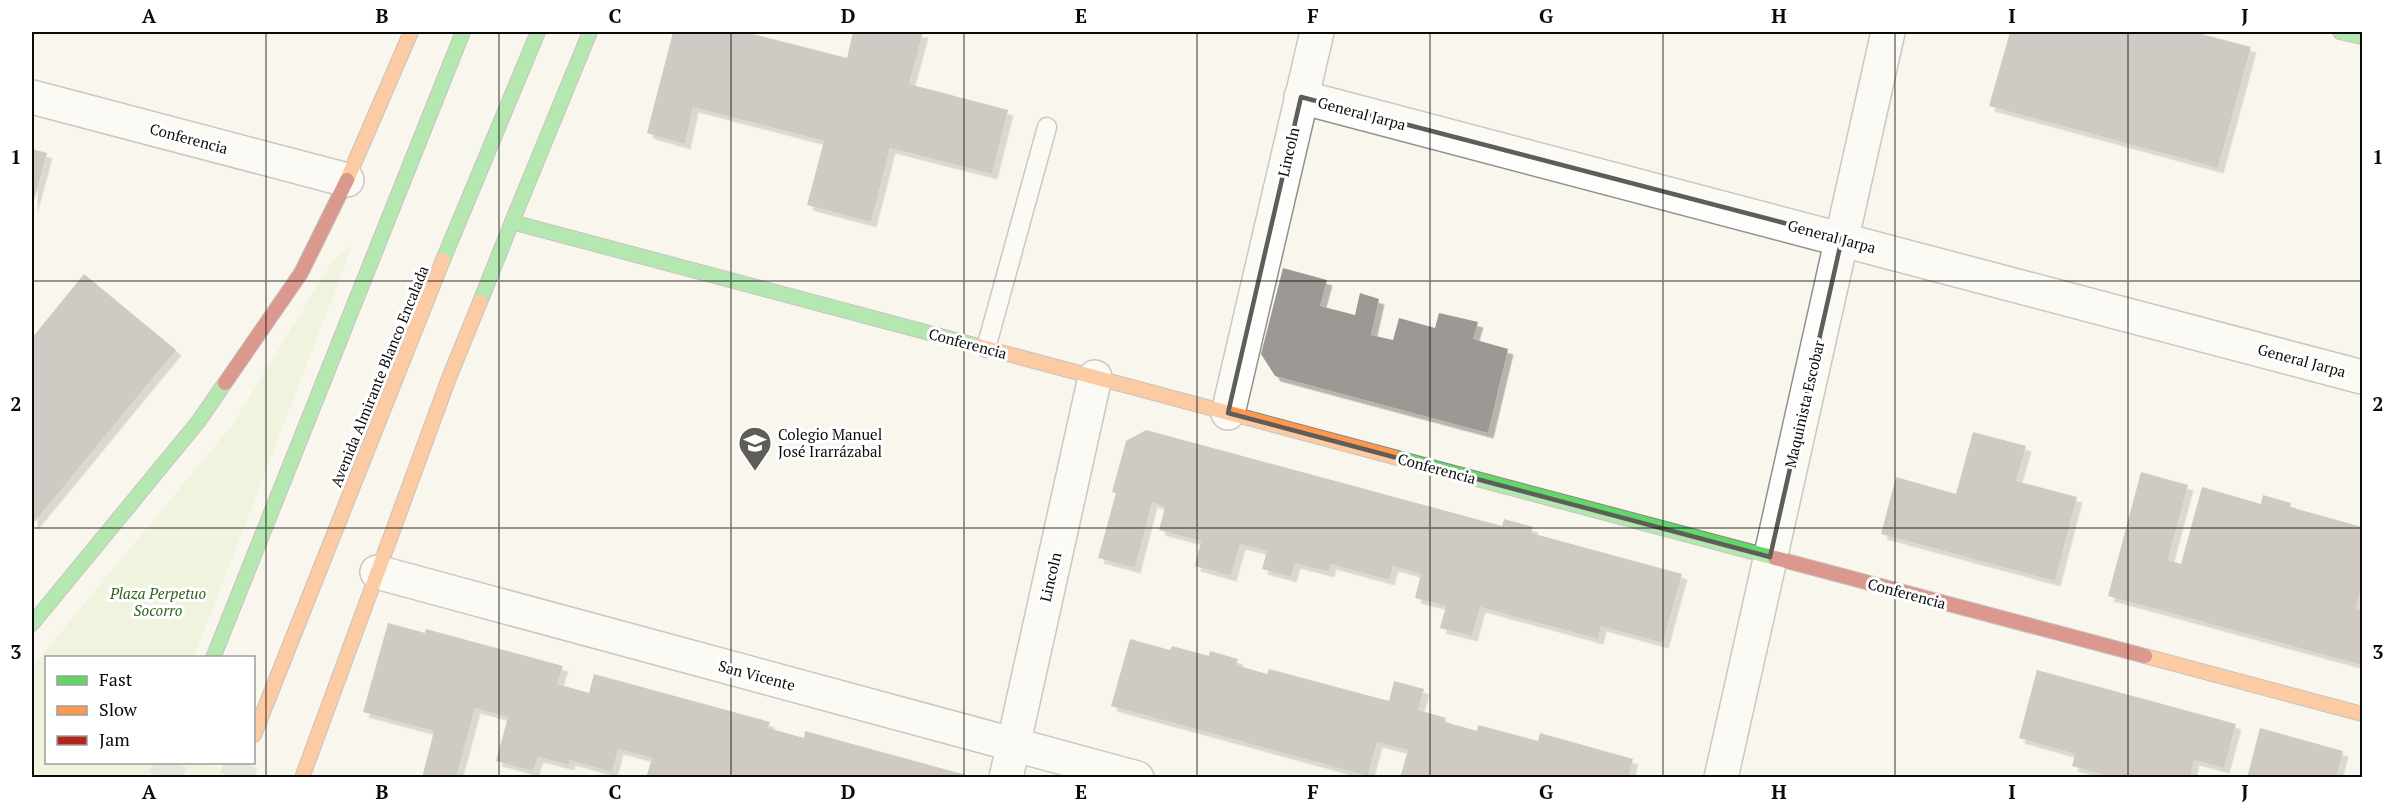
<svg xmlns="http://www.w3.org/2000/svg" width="2394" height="809" font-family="'PT Serif',serif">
  <defs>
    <filter id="shadow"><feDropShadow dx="5.5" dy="5.5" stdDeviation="0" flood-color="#0004"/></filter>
  </defs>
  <rect width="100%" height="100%" fill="#f9f6ed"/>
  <path fill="#e4f0cb" d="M353 244 194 657 46 658V762L203 763 244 777H32V667L233 424 333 260Z"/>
  <g fill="#9c9893" filter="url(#shadow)">
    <path d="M673 32H745L847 58 853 32H923L909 84 1008 110 992 174 890 148 871 222 807 205 824 141 693 107 685 144 647 133Z"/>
    <path d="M2010 32H2194L2251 47 2218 168 1989 106Z"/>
    <path d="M32 149 47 153 32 208Z"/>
    <path d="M1283 268 1327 280 1320 306 1355 315 1360 293 1379 299 1371 335 1393 340 1399 318 1435 328 1439 313 1478 322 1473 339 1508 349 1488 433 1275 376 1261 354Z"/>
    <path d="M84 274 176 350 32 525V338Z"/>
    <path d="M1146 430 1502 526 1504 519 1533 527 1531 533 1682 574 1663 643 1601 626 1598 639 1480 607 1472 636 1440 628 1446 606 1415 598 1421 574 1393 566 1389 580 1331 564 1329 572 1295 563 1291 577 1262 569 1267 551 1240 544 1231 576 1195 566 1201 541 1159 530 1165 507 1152 502 1135 568 1098 558 1116 493 1112 492 1126 441Z"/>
    <path d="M1973 432 2026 446 2016 481 2077 497 2055 581 1881 534 1896 477 1956 494Z"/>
    <path d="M2141 472 2188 485 2168 560 2181 564 2202 487 2261 504 2263 495 2291 503 2290 507 2362 527V583L2356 609 2362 611V665L2108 596Z"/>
    <path d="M388 623 425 633 426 629 563 666 557 684 589 693 594 674 770 722 768 728 804 738 805 731 966 775V778H646L652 758 618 749 612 772 570 760 569 765 538 757 533 771 496 761 508 717 475 708 456 778H422L434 731 363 712Z"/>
    <path d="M1130 639 1170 650 1172 646 1209 656 1210 651 1238 659 1236 665 1267 674 1269 669 1389 701 1394 681 1424 689 1418 710 1446 718 1445 722 1477 731 1478 725 1538 741 1540 733 1633 759 1628 778H1400L1408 750 1377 742 1368 776 1111 706Z"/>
    <path d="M2037 670 2236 724 2224 768 2194 760 2190 778H2115L2072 766 2075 754 2019 738Z"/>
    <path d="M2260 728 2343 751 2336 778H2247Z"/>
  </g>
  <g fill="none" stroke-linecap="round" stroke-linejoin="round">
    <g stroke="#d5d3cb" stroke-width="33" stroke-dasharray="33 16" stroke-linecap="butt">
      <path d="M165 778 171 762"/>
      <path d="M236 778 242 762"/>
    </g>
    <g stroke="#92908c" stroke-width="21">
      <path id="lane" d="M986 348 1047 127"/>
    </g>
    <g stroke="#92908c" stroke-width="36">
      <g id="street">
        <path d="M32 97 347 180"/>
        <path d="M1301 97 2362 377"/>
        <path d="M1228 413 1317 32"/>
        <path d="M377 572 1137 778"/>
        <path d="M1006 778 1095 377"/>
        <path d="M1721 778 1888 32"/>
      </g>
    </g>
    <g stroke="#888783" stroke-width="16">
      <g id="fast">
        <path d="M2340 32 2362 37"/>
        <path d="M512 222 590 32"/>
        <path d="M443 260 538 32"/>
        <path d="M480 302 512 222 978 346"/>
        <path d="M1394 457 1775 558"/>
        <path d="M32 624 198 422 225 383"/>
        <path d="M213 658 463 32"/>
      </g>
    </g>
    <g stroke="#888783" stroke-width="16">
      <g id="slow">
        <path d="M347 180 411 32"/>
        <path d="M978 346 1394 457"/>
        <path d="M2145 656 2362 714"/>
        <path d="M254 735 443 260"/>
        <path d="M302 778 449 378 480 302"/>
      </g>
    </g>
    <g stroke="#888783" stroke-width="16">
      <g id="jam">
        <path d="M225 383 301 273 347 180"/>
        <path d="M1775 558 2145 656"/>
      </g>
    </g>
    <use href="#lane" stroke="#fefefc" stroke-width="18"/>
    <use href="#street" stroke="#fefefc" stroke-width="33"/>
    <use href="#fast" stroke="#63d668" stroke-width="14"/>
    <use href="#slow" stroke="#ff974d" stroke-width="14"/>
    <use href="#jam" stroke="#b3261e" stroke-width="14"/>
  </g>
  <path d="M0 0H2394V809H0ZM1301 97 1842 238 1770 557 1228 413Z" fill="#f9f6ed" fill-opacity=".55" fill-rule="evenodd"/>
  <path fill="none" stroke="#5e5d59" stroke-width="4.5" stroke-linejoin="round" d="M1301 97 1842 238 1770 557 1228 413Z"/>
  <path fill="none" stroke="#0a0a0a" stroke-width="1.5" stroke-opacity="0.55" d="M266 32V778M499 32V778M731 32V778M964 32V778M1197 32V778M1430 32V778M1663 32V778M1895 32V778M2128 32V778M32 281H2362M32 528H2362"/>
  <defs>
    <g id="school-pin" transform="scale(1.725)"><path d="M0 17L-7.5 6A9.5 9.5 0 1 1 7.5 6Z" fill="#5e5d59" stroke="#fff"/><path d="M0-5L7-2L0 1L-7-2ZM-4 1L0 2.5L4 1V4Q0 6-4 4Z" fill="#fff"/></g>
  </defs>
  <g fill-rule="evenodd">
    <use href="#school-pin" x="755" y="443"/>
  </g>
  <g text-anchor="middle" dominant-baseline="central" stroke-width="6" stroke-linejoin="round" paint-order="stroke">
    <g font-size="15" fill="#0a0a0a" stroke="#fff">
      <text transform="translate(1362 113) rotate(15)">General Jarpa</text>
      <text transform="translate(189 138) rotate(15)">Conferencia</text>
      <text transform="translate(1288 152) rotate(-77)">Lincoln</text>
      <text transform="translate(1832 236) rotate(15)">General Jarpa</text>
      <text transform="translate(968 343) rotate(15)">Conferencia</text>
      <text transform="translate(2302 360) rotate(15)">General Jarpa</text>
      <text transform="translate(379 376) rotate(-68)">Avenida Almirante Blanco Encalada</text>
      <text transform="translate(1804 404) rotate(-77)">Maquinista Escobar</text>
      <text transform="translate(1437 468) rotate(15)">Conferencia</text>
      <text transform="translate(1050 577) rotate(-77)">Lincoln</text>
      <text transform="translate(1907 593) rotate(15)">Conferencia</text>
      <text transform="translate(757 675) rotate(15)">San Vicente</text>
    </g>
    <g font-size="15" fill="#0a0a0a" stroke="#fff" text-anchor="start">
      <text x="778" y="434">Colegio Manuel<tspan x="778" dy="17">José Irarrázabal</tspan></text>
    </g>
    <g font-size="15" font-style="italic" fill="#2d6518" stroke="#fff">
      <text x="158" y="593">Plaza Perpetuo<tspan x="158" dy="17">Socorro</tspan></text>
    </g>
  </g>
  <rect width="2394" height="809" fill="none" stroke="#ffffff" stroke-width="66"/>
  <rect x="45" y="656" width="210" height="108" fill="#ffffff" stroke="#9d9d9d" stroke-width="1.5"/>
  <rect x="57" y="676" width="30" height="9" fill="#63d668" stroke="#9d9d9d" stroke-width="1.5"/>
  <text x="99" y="686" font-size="18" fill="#0a0a0a">Fast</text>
  <rect x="57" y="706" width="30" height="9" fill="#ff974d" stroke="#9d9d9d" stroke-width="1.5"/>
  <text x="99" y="716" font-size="18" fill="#0a0a0a">Slow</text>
  <rect x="57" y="736" width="30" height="9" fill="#b3261e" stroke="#9d9d9d" stroke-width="1.5"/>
  <text x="99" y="746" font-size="18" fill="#0a0a0a">Jam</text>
  <rect x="33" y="33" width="2328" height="743" fill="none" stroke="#0a0a0a" stroke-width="2"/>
  <g font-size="20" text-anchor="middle" font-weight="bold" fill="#0a0a0a">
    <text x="149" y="23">A</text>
    <text x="382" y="23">B</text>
    <text x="615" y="23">C</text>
    <text x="848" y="23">D</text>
    <text x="1081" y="23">E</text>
    <text x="1313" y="23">F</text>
    <text x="1546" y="23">G</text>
    <text x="1779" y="23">H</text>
    <text x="2012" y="23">I</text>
    <text x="2245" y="23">J</text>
    <text x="16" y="164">1</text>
    <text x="2378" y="164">1</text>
    <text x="16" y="411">2</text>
    <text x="2378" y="411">2</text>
    <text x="16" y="659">3</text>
    <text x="2378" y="659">3</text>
    <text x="149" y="799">A</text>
    <text x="382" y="799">B</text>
    <text x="615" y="799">C</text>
    <text x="848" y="799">D</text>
    <text x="1081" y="799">E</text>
    <text x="1313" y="799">F</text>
    <text x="1546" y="799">G</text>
    <text x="1779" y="799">H</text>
    <text x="2012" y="799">I</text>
    <text x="2245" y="799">J</text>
  </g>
</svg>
